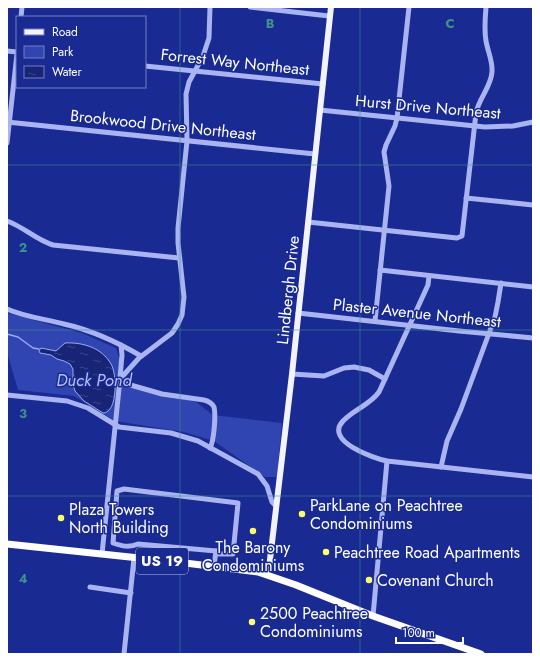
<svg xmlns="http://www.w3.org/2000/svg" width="540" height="661" font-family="Jost,sans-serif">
  <defs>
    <pattern id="water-ripples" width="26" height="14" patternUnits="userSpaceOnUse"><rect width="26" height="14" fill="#182475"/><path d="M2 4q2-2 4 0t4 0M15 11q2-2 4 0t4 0" fill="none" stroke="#3b458a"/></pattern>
  </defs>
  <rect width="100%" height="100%" fill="#192a93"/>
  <path fill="#3044b2" d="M7 313 82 333 116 348 128 386 196 402 213 415 282 423 277 477H265L214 441 184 432 115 421 74 396 18 390 7 352Z"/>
  <path fill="url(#water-ripples)" stroke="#9caaf2" d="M65 343C83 342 102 348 111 364 117 373 118 413 103 413L84 401 75 391 73 385V369L70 364 64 361 57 359 51 355 40 353 39 351 41 348 56 351Z"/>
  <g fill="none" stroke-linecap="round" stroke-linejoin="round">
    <path stroke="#9caaf2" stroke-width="1.5" d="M7 334 18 337 33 348 39 349"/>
    <g stroke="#a9b4f0" stroke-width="5">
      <path d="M250 7 329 16"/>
      <path d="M21 17 22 7"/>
      <path d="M7 51 17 52"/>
      <path d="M145 66 323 84"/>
      <path d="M320 110 485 127 513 126 533 122"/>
      <path d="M7 122 315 154"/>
      <path d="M7 143 17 54"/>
      <path d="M466 198 533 205"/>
      <path d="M7 221C24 227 36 240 53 245L179 258"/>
      <path d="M308 222 457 238 462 236 476 113C479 98 491 87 492 72 493 62 488 52 486 41 484 30 485 19 486 7"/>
      <path d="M380 270 533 287"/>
      <path d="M429 276 428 285 379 392C370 405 354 409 343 421 324 441 373 458 387 461L533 477"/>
      <path d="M7 309C25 317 45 319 64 324 91 330 117 342 141 356"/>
      <path d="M298 313 459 331 533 338"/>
      <path d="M375 321 389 186 384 152 386 145 395 126 397 118 409 7"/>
      <path d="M292 374 324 376 344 368 354 367 369 370 385 379"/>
      <path d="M120 378 122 355 121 345"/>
      <path d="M120 382 162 394 204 400C208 401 212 403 214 407 216 415 214 441 210 448"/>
      <path d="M7 395 67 401 88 408 119 427 171 433 198 441 258 474 267 486 272 502 276 506"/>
      <path d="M441 467 447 441 461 409 495 317 498 302 501 283"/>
      <path d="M124 489 238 503 233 554H219L216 551 138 544C129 548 122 546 113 543L117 491Z"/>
      <path d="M102 554 120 379 139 358 172 333 178 324 182 315 184 297 178 243V228L187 141 186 94 189 82 203 56 209 38 210 7"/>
      <path d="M214 566 216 551"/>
      <path d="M90 587 131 593"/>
      <path d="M373 616 387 461"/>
      <path d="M124 654 134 558"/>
    </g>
    <path stroke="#f2f3ff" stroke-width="6" d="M267 574 269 568 292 374 331 7"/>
    <path stroke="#fff" stroke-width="7" d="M7 544 177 562 258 572 296 585 373 616 481 654"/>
  </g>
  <path fill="none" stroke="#3f918b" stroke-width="1" stroke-opacity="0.55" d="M180 7V654M360 7V654M7 165H533M7 330H533M7 496H533"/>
  <g fill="#feff68" stroke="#192a93" stroke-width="1.5">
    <circle cx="302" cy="514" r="4"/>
    <circle cx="61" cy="518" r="4"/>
    <circle cx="253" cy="531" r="4"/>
    <circle cx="326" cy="552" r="4"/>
    <circle cx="369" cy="580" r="4"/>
    <circle cx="252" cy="622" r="4"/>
  </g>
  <g text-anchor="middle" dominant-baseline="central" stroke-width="3" stroke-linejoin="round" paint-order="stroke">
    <rect fill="#192a93" stroke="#babfdf" stroke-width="1" x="136" y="548" width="52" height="26" rx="3"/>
    <g font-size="15" font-weight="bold" fill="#fff">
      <text x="162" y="561">US 19</text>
    </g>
    <g font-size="16" fill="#fff" stroke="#192a93">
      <text transform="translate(235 62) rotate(6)">Forrest Way Northeast</text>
      <text transform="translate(428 107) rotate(5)">Hurst Drive Northeast</text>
      <text transform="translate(163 125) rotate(6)">Brookwood Drive Northeast</text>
      <text transform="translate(288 290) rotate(-84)">Lindbergh Drive</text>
      <text transform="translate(417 313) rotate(6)">Plaster Avenue Northeast</text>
    </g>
    <g font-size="16" fill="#fff" stroke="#192a93" text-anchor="start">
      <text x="310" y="505">ParkLane on Peachtree<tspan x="310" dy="18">Condominiums</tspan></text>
      <text x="69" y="509">Plaza Towers<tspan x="69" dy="18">North Building</tspan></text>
      <text x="253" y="547" text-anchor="middle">The Barony<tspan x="253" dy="18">Condominiums</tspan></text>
      <text x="334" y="552">Peachtree Road Apartments</text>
      <text x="377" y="580">Covenant Church</text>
      <text x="260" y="613">2500 Peachtree<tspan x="260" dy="18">Condominiums</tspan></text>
    </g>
    <g font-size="17" font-style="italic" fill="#b5c0f6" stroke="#192a93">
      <text x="94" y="380">Duck Pond</text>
    </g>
  </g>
  <g font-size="13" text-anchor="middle" font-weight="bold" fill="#3f918b" stroke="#192a93" stroke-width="3" stroke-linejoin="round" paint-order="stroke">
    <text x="270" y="28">B</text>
    <text x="450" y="28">C</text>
    <text x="23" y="252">2</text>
    <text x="23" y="418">3</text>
    <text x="23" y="583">4</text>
  </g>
  <rect width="540" height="661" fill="none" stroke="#ffffff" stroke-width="16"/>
  <rect x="16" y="16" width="130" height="72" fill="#192a93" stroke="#757fbe"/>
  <rect x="24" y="29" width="20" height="6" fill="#f2f3ff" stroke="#757fbe"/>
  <text x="52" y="36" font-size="12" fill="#ffffff">Road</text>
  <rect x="24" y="46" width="20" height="12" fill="#3044b2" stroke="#757fbe"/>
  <text x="52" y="56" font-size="12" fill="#ffffff">Park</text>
  <rect x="24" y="66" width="20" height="12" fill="url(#water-ripples)" stroke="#757fbe"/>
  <text x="52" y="76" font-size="12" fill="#ffffff">Water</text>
  <path d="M396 637v6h67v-6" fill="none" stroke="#ffffff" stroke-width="2"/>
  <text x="402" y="637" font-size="12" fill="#ffffff" stroke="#192a93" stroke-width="3" paint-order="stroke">100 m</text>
</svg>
